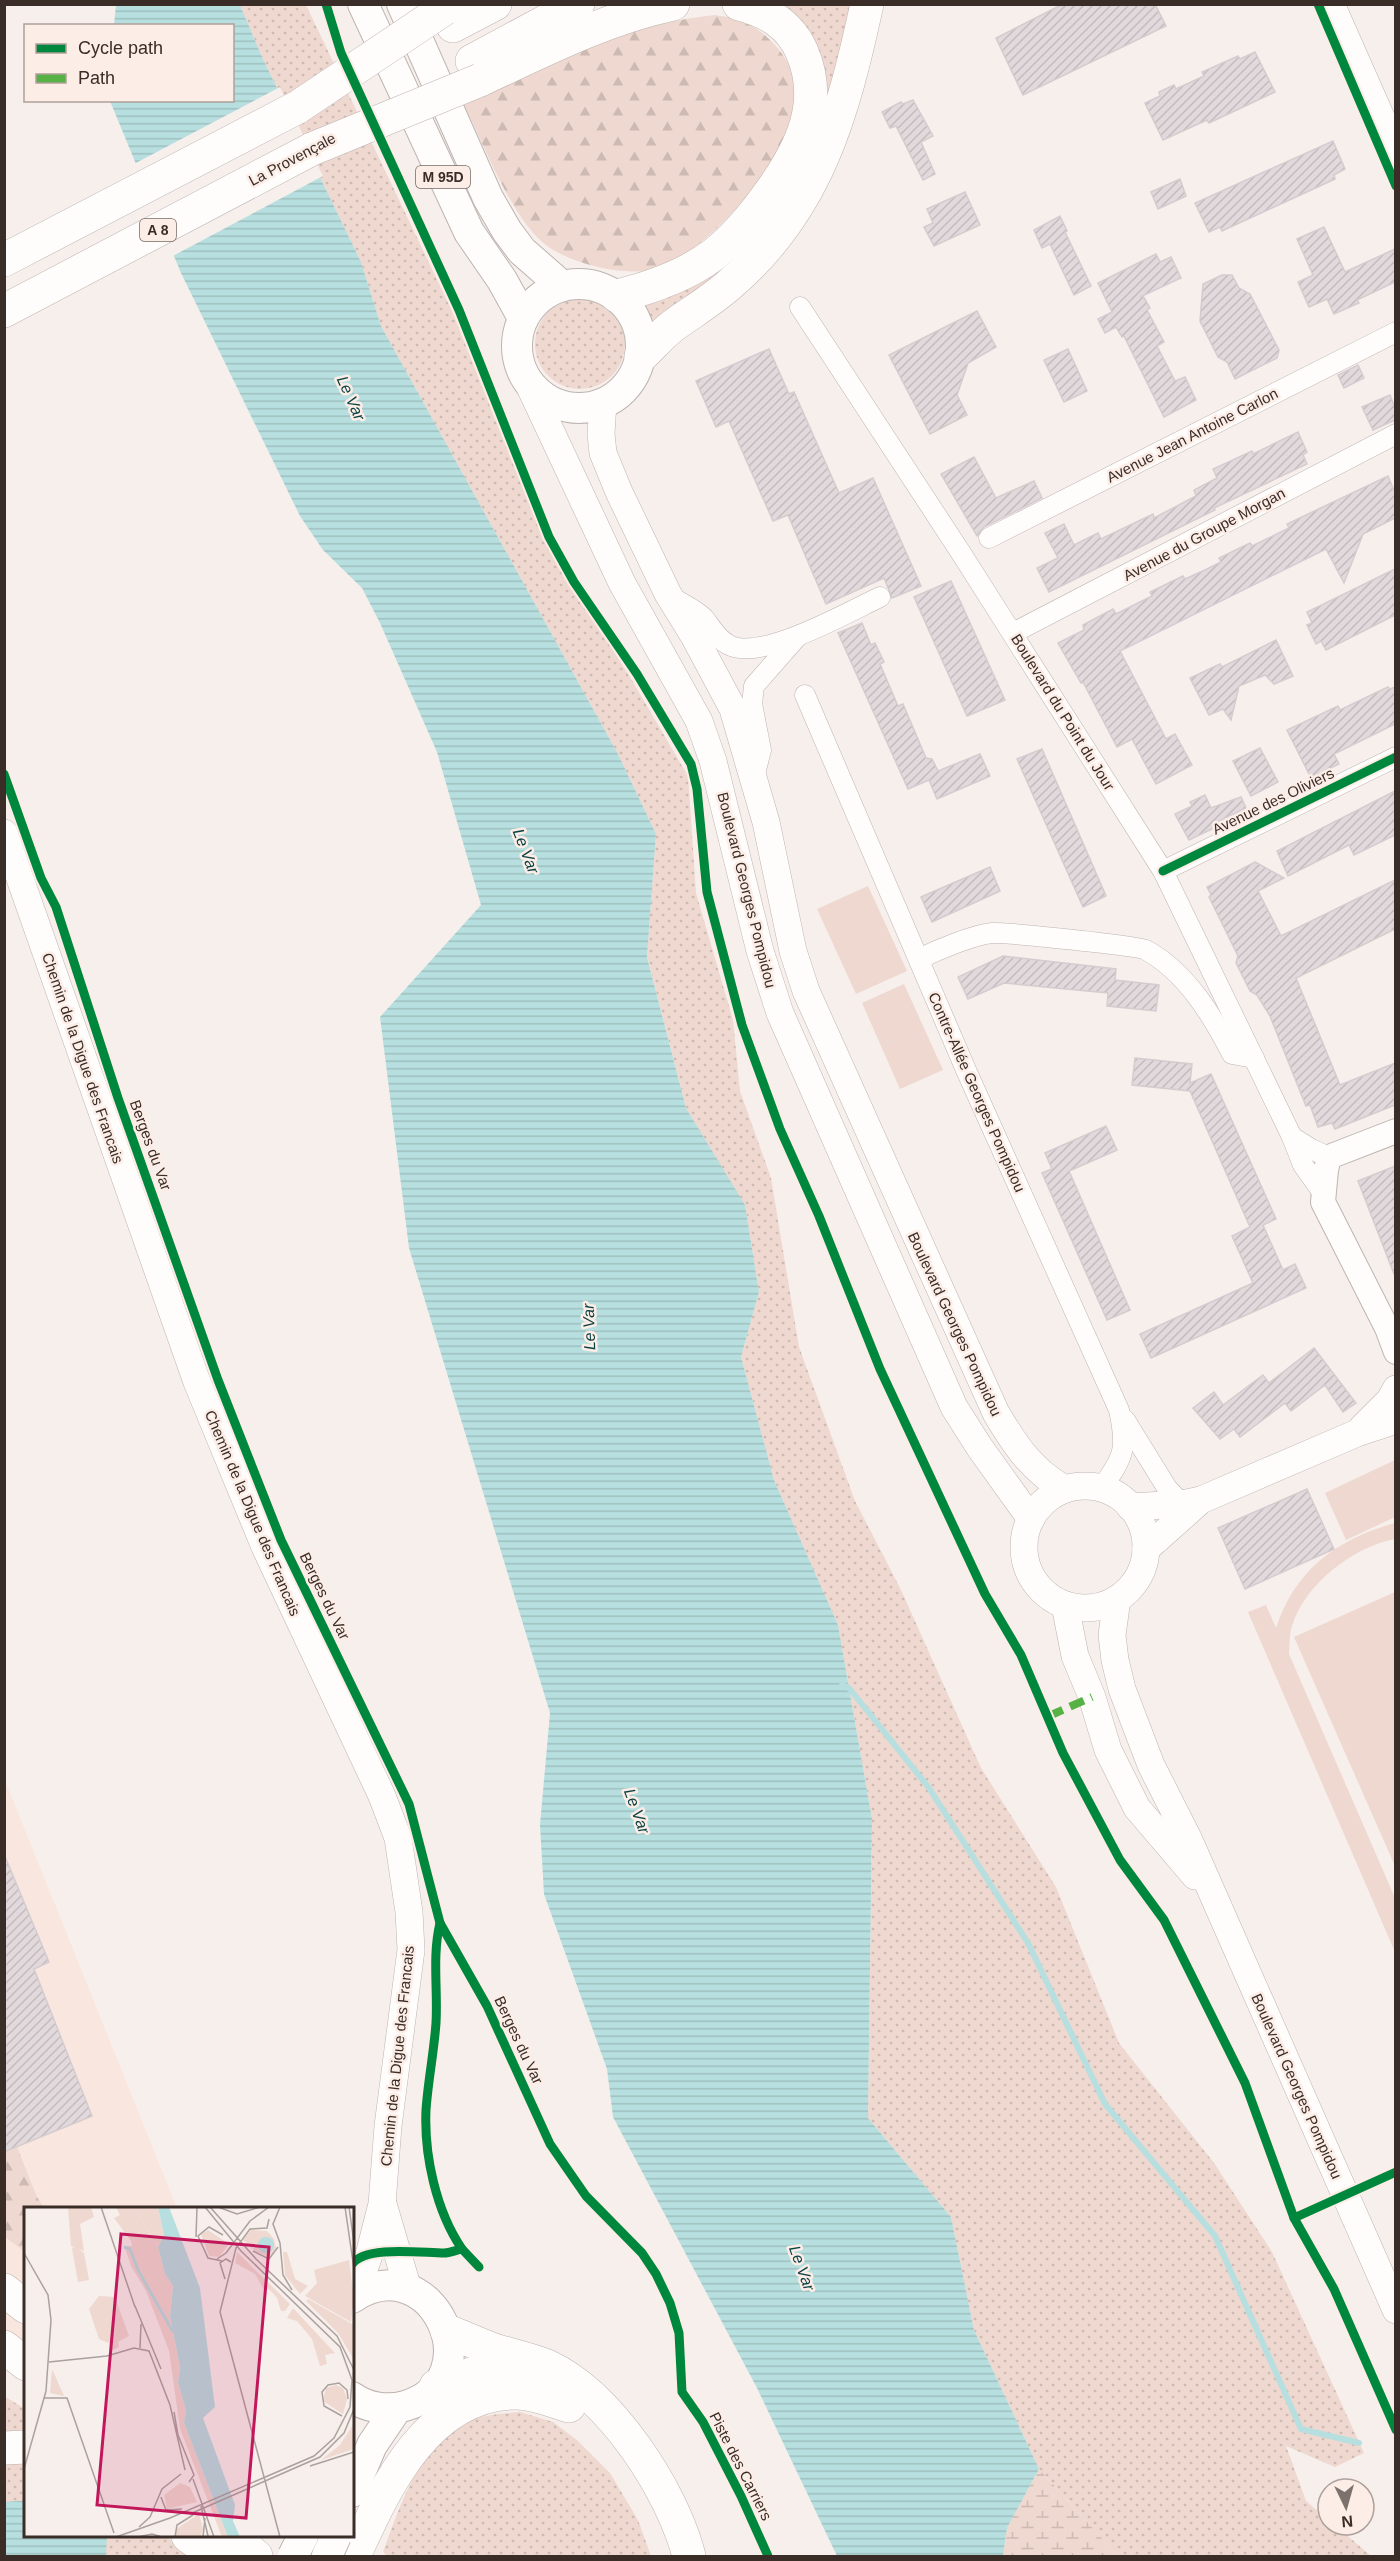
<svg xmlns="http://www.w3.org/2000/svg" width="1400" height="2561" font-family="Helvetica,sans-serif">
  <defs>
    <pattern id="grass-dots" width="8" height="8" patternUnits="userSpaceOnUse" patternTransform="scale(1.5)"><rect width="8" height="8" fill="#eed8cf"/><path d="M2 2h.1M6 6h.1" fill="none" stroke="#cdbab2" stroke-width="1.8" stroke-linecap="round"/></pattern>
    <pattern id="forest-firs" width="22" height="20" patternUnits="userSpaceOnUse" patternTransform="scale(1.5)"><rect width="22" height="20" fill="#eed8cf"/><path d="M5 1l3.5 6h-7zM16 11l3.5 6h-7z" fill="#cdbab2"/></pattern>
    <pattern id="wetland-marsh" width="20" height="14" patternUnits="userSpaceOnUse" patternTransform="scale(1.5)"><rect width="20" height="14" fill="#eed8cf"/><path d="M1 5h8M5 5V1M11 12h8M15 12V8" fill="none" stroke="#cdbab2"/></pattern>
    <pattern id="water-rules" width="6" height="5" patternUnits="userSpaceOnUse" patternTransform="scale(1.5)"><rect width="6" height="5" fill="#b7dfdf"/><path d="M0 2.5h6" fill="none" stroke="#9ec0bf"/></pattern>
    <pattern id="building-hatch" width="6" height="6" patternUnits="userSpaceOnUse" patternTransform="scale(1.5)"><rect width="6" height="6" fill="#e2d9dc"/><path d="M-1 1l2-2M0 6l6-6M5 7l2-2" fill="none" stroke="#c3bbbd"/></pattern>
  </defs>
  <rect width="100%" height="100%" fill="#f7efec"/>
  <path fill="#f9e7df" d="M4 1778 177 2208H26L25 2351 4 2358Z"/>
  <g fill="url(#grass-dots)">
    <path d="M240 5H306L452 311 544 541 630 677 688 776 696 893 733 1020 740 1091 771 1178 799 1347 855 1501 901 1590 981 1768 1056 1887 1119 2043 1214 2163 1272 2252 1364 2453 1335 2467 1286 2446 1306 2501 1328 2520V2525H1335L1371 2556H1118L1039 2469 974 2330 951 2217 868 2118 872 1819 838 1625 774 1480 741 1357 759 1292 745 1206 686 1108 647 956 656 834 618 754 381 326 361 262 262 57Z"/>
    <path d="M776 5H857L843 69 776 224 655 330 643 301 752 241 828 93 824 67 816 46Z"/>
    <circle cx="580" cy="344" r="45"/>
    <path d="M4 2396 25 2409V2432H5Z"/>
    <path d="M520 2412 553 2422 578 2441 610 2473 638 2520 651 2556H387L383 2552C401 2504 417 2449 466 2423 482 2414 502 2414 520 2412Z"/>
    <path d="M25 2462 26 2536H165L194 2556H5L4 2463Z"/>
  </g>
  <g fill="url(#forest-firs)">
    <path d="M715 15C724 17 737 17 745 22 772 36 798 65 796 97 796 105 792 115 789 123 787 132 786 142 782 149 769 175 748 197 728 217 709 237 682 261 655 269 624 277 571 264 546 245 512 219 484 145 464 105 545 66 624 24 715 15Z"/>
    <path d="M17 2147 37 2197 44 2208H26L25 2252 5 2237V2152Z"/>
  </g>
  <path fill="url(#wetland-marsh)" d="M1039 2469 1118 2556H1003L1007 2528Z"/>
  <g fill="#eed8cf">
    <path d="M868 886 907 971 856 994 817 909Z"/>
    <path d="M904 984 943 1070 900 1089 862 1003Z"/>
    <path d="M1395 1460V1517L1346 1540 1325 1493Z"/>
    <path d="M1395 1523V1539C1353 1547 1305 1584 1292 1626 1289 1635 1290 1645 1289 1654L1395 1898V1952L1248 1612 1266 1605 1276 1628C1295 1570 1337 1539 1395 1523Z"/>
    <path d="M1395 1592V1866L1294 1637Z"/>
  </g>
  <g fill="url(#water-rules)">
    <path d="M116 5H240L262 57 361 262 381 326 618 754 656 834 647 957 686 1108 745 1205 759 1292 741 1357 774 1480 838 1625 872 1819 868 2118 951 2217 974 2330 1039 2469 1007 2528 1003 2556H837L757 2388 613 2117 607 2069 544 1894 540 1825 550 1713 409 1248 380 1017 481 905 437 752 380 623 362 588 323 550 300 516 181 273 110 101 232 100V26L114 25Z"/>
    <path d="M18 2501H25L26 2536H107L106 2556H5V2502Z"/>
  </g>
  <path fill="#f7efec" d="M280 87 323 176 171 257 132 165Z"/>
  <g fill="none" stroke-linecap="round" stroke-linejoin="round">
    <path stroke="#b7dfdf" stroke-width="6" d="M842 1685 849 1688 929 1788 1028 1943 1105 2104 1215 2236 1301 2429 1359 2443"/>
  </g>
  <g fill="url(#building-hatch)" stroke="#d4cccf" stroke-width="1.5">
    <path d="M1063 4H1155L1166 26 1023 95 996 38Z"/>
    <path d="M1255 52 1275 92 1209 123 1207 120 1163 140 1145 103 1160 96 1159 92 1174 85 1176 89 1204 76 1202 72 1238 56 1240 59Z"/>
    <path d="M913 100 933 136 921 142 935 174 923 180 896 126 890 128 882 112 901 102 903 104Z"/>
    <path d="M1333 141 1345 169 1334 175 1335 179 1222 231 1220 227 1209 232 1195 203Z"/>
    <path d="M1180 179 1186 196 1158 209 1151 192Z"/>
    <path d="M965 192 980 225 934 246 924 227 933 223 927 209Z"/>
    <path d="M1060 216 1067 231 1065 232 1091 286 1074 295 1050 244 1042 248 1034 230Z"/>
    <path d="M1324 227 1345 272 1395 249V282L1357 300 1359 303 1334 314 1327 299 1309 307 1298 282 1313 275 1297 239Z"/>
    <path d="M1156 254 1160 262 1171 257 1181 278 1140 297 1143 296 1150 308 1147 310 1164 342 1157 346 1175 381 1185 377 1196 400 1164 417 1124 336 1122 337 1116 327 1105 333 1098 319 1112 312 1098 283Z"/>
    <path d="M1222 275H1232L1239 288 1250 294 1279 350 1277 358 1235 379 1227 362 1218 357 1200 321 1203 284Z"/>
    <path d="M977 311 996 347 968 363 957 395 967 415 930 434 889 355Z"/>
    <path d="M769 349 789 394 794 392 839 493 873 478 921 586 892 598 884 578 826 604 788 515 773 521 729 421 716 427 696 381Z"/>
    <path d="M1068 349 1087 391 1064 402 1044 360Z"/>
    <path d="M1358 365 1364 378 1344 388 1338 375Z"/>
    <path d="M1390 395 1395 408V420L1373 430 1362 407Z"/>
    <path d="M1298 432 1307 452 1303 455 1307 464 1214 508 1215 510 1049 592 1037 568 1058 558 1045 533 1064 524 1074 545 1098 533 1101 539 1153 514 1154 518 1196 496 1194 490 1217 478 1213 469 1252 451 1253 454Z"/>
    <path d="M974 457 996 498 1034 481 1042 498 984 527 977 536 941 474Z"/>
    <path d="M1388 476 1395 493V518L1363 534 1344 583 1326 549 1120 651 1166 739 1175 734 1192 765 1156 784 1132 739 1117 747 1083 682 1081 683 1058 643 1084 630 1083 625 1113 609 1116 614 1152 596 1150 592 1183 576 1185 579 1205 570 1221 562 1219 558 1250 543 1252 546 1289 528 1287 524Z"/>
    <path d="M1395 569V615L1326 650 1321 641 1316 644 1307 625 1312 623 1307 612Z"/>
    <path d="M951 581 1005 700 967 716 914 597Z"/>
    <path d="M862 623 871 645 875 643 884 662 880 664 898 706 903 704 926 758 932 759 938 771 980 754 990 776 937 799 929 780 908 789 838 633Z"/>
    <path d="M1276 640 1293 676 1274 684 1265 675 1239 686 1231 720 1223 709 1209 715 1190 678 1220 664 1222 667Z"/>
    <path d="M1388 687 1390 689 1395 687V724L1334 754 1339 764 1311 778 1287 730 1338 706 1340 710Z"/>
    <path d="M1260 748 1278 782 1251 796 1233 761Z"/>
    <path d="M1042 749 1106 896 1083 907 1017 759Z"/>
    <path d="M1395 791V835L1354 855 1349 845 1288 876 1277 851Z"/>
    <path d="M1205 795 1211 808 1241 797 1246 808 1215 823 1216 827 1189 840 1175 814 1192 806 1190 802Z"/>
    <path d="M1255 862 1284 878 1258 891 1281 936 1395 880V929L1296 978 1340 1085 1395 1063V1105L1335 1129 1332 1123 1318 1127 1310 1105 1306 1106 1270 1016 1257 995 1250 991 1236 963 1238 956 1209 897 1211 895 1207 887Z"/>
    <path d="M990 867 1000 891 932 922 921 897Z"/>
    <path d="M1003 956 1116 969 1115 980 1159 985 1156 1011 1107 1006 1108 993 1004 983 968 999 958 977Z"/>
    <path d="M1135 1058 1192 1064 1190 1083 1211 1074 1276 1219 1263 1225 1283 1270 1295 1264 1306 1288 1151 1358 1140 1334 1253 1283 1232 1236 1250 1227 1190 1091 1132 1085Z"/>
    <path d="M1106 1126 1117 1150 1069 1171 1130 1310 1107 1320 1042 1173 1052 1169 1045 1153Z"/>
    <path d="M1395 1166V1274H1394L1358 1181Z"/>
    <path d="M1314 1348 1356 1403 1343 1412 1325 1385 1291 1411 1285 1403 1240 1437 1234 1429 1220 1439 1193 1408 1214 1392 1223 1405 1263 1375 1269 1383Z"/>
    <path d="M1307 1489 1334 1549 1245 1589 1218 1528Z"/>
    <path d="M4 1854 49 1962 34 1969 92 2116 4 2152Z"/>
  </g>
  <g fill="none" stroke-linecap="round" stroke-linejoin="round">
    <g stroke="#bdb4b0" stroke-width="21">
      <g id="minor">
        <path d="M800 307 961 553 1163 871 1292 1137 1303 1165 1323 1193"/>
        <path d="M989 538 1396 332"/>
        <path d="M673 598C683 604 696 610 704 618 712 628 717 639 729 645 761 662 848 612 880 597"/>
        <path d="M1013 633 1396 434"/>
        <path d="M805 695 966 1070 1119 1410C1127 1447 1125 1457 1101 1488"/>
        <path d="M754 778 761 750 752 704 754 686 797 637"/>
        <path d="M1163 871 1396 757"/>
        <path d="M919 959C937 950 973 935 992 933 1005 932 1139 946 1146 950 1186 972 1212 1015 1232 1054L1254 1058"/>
        <path d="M1292 1137 1311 1149 1329 1157"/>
        <path d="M1125 1420 1167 1488 1182 1504"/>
      </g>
    </g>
    <g stroke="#bdb4b0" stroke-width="26">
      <path id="tertiary" d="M1396 1131 1329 1157 1326 1170 1323 1202 1387 1328 1396 1352"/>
    </g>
    <g stroke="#bdb4b0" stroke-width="28">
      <g id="secondary">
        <path d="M1331 4 1396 151"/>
        <path d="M530 387 622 583 699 721 713 761 760 951 780 1013 954 1407 980 1448 1031 1519"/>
        <path d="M603 402 601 434 603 453 619 492 668 594 694 636 733 709 766 822 793 951 806 991 996 1413C1015 1445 1032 1471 1065 1489"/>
        <path d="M4 833 197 1382 265 1547 382 1796 398 1838 409 1912 411 1950 388 2126 382 2204 369 2255 355 2296"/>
        <path d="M1362 1428 1390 1400 1396 1389"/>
        <circle cx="1085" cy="1547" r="61"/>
        <path d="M1130 1507 1182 1504 1201 1500 1357 1433 1396 1420"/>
        <path d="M1146 1549 1201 1500"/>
        <path d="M1117 1599 1112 1635 1115 1660 1122 1689 1151 1765 1188 1838 1396 2310"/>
        <path d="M1065 1605 1075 1656 1092 1697 1108 1750 1137 1808 1195 1876"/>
        <path d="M383 2204 408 2289"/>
      </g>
    </g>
    <g stroke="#bdb4b0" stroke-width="32">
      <g id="primary">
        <path d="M363 4 469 232 502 280 523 318"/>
        <path d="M402 4 488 198 507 231 522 251 562 286"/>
        <circle cx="579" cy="346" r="62"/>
        <path d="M352 2298C431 2244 495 2379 405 2406 388 2411 367 2408 352 2397"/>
        <path d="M352 2492 372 2445 397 2408"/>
      </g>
    </g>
    <g stroke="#bdb4b0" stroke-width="34">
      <g id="motorway">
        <path d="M453 26 495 4"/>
        <path d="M472 61 578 4"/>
        <path d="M480 80C542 51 606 18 673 4"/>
        <path d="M4 260 298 107"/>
        <path d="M617 296C650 288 685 276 713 255 736 237 754 215 771 191 801 149 824 103 802 52 790 24 767 11 739 4"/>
        <path d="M4 311 312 149"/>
        <path d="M641 356C652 346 662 334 674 325 692 312 712 300 729 285 818 209 843 114 867 4"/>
        <path d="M4 2290 26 2307"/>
        <path d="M447 2331C463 2337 478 2344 494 2350 511 2355 530 2359 547 2366 610 2395 672 2490 689 2556"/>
        <path d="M4 2347 26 2364"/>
        <path d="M436 2386 471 2374 497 2372 535 2384"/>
        <path d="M4 2448 26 2447"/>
        <path d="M188 2536 216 2556"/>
        <path d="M232 2536 256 2556"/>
        <path d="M354 2556C385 2488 427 2393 516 2393 533 2393 553 2401 569 2406"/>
      </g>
    </g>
    <use href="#minor" stroke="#fefdfc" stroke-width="20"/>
    <use href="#tertiary" stroke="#fefdfc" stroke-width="24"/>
    <use href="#secondary" stroke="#fefdfc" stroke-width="27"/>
    <use href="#primary" stroke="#fefdfc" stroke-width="30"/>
    <use href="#motorway" stroke="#fefdfc" stroke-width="33"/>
    <g stroke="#bdb4b0" stroke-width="32" stroke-linecap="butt">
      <g id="primary-bridge">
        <path d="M293 2556 303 2536"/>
        <path d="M327 2556 336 2536"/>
      </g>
    </g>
    <g stroke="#bdb4b0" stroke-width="34" stroke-linecap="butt">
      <g id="motorway-bridge">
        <path d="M298 107 444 9"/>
        <path d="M312 149 480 80"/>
      </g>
    </g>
    <use href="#primary-bridge" stroke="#fefdfc" stroke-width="30"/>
    <use href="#motorway-bridge" stroke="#fefdfc" stroke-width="33"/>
    <path stroke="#56b245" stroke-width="8" stroke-dasharray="15 8" stroke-linecap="butt" d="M1049 1716 1092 1697"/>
    <g stroke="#fcede7" stroke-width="13">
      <g id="cycleway">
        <path d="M326 4 341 53 459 310 549 537 574 582 637 674 691 764 697 789 707 892 742 1025 780 1129 819 1216 880 1369 985 1594 1021 1655 1063 1753 1120 1860 1164 1920 1245 2083 1294 2218 1334 2289 1396 2430"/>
        <path d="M1318 4 1396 186"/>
        <path d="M4 774 41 878 56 907 118 1098 218 1380 281 1540 409 1804 440 1923 487 2006 550 2144 586 2196 642 2253 656 2274 670 2303 679 2333 682 2392 703 2422 741 2496 768 2556"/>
        <path d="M1163 871 1396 757"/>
        <path d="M440 1923C432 1956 438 1990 436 2023 434 2052 428 2081 426 2110 424 2155 436 2211 462 2249"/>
        <path d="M1294 2218 1396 2172"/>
        <path d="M352 2264C366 2245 422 2253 444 2253 450 2253 456 2250 462 2249L479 2267"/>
      </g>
    </g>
    <use href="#cycleway" stroke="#00873e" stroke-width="9"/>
  </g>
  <g text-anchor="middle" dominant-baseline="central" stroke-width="5" stroke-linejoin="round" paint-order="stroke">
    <g fill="#fcede7" stroke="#746761" stroke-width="1.5">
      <rect x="416" y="166" width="54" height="22" rx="4.5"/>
      <rect x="140" y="219" width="36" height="22" rx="4.5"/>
    </g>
    <g font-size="14" font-weight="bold" fill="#3a2d27">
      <text x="443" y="177">M 95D</text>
      <text x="158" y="230">A 8</text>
    </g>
    <g font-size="15" fill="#3a2d27" stroke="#fcede7">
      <text transform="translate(292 159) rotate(-28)">La Provençale</text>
      <text transform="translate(1192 435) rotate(-27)">Avenue Jean Antoine Carlon</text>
      <text transform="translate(1204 534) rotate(-28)">Avenue du Groupe Morgan</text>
      <text transform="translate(1063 712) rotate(58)">Boulevard du Point du Jour</text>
      <text transform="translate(1273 801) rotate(-26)">Avenue des Oliviers</text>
      <text transform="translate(747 890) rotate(76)">Boulevard Georges Pompidou</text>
      <text transform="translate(83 1058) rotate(71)">Chemin de la Digue des Francais</text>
      <text transform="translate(977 1092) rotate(66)">Contre-Allée Georges Pompidou</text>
      <text transform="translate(151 1145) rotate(70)">Berges du Var</text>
      <text transform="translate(955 1324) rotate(65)">Boulevard Georges Pompidou</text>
      <text transform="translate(253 1513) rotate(67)">Chemin de la Digue des Francais</text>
      <text transform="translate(325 1596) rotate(64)">Berges du Var</text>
      <text transform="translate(519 2040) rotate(65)">Berges du Var</text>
      <text transform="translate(397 2056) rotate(-84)">Chemin de la Digue des Francais</text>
      <text transform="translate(1297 2086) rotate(66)">Boulevard Georges Pompidou</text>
      <text transform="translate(741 2466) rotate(63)">Piste des Carriers</text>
    </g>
    <g font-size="16" font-style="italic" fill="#0b4345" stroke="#fcede7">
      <text transform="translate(351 398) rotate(66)">Le Var</text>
      <text transform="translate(526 851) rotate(69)">Le Var</text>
      <text transform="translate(589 1327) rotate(-92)">Le Var</text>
      <text transform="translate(637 1811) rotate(70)">Le Var</text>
      <text transform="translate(802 2268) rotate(70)">Le Var</text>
    </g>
  </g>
  <g transform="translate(24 2207)">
    <rect width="330" height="330" fill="#f7efec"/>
    <path d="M92 0H109L134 40 141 67 149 79 146 110 156 160 154 176 162 203 160 216 204 330H198L156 222 145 144 122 84 108 61 100 39H108L107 34 90 11 96 8ZM184 23 205 37 195 50 185 49 177 27ZM227 23 243 24 250 32 252 41 246 50 232 45 219 33ZM284 92 330 118V153L314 126 282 94ZM312 178 319 181 323 192 319 207 299 194 302 181ZM330 216V242L297 253 316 238Z" fill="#eed8cf"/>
    <path d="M213 45 266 97 261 104H257L253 91 245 82 240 83 231 67 211 56ZM259 45H263L271 72 284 79 276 87 261 68ZM269 101 311 146 301 148 303 157 296 159 288 132 273 114 263 111ZM156 276 166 280 173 295 143 302 140 288ZM175 307 179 322 176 330H152V322Z" fill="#eed8cf"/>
    <path d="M109 0H134L140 28 134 40Z" fill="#eed8cf"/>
    <path d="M44 0H67L70 10 56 17 60 44 47 39ZM325 53 330 92 327 115 281 89 293 76 290 63Z" fill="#eed8cf"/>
    <path d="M52 40 60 46 65 73 54 75 48 41ZM75 89 91 90 105 129 94 135 95 140 87 144V137L75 132 65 102ZM28 163 29 164 40 189 26 186Z" fill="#eed8cf"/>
    <path d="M134 0H145L176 81 191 200 179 211 211 298 209 314 216 330H204L160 216 162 203 154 176 156 160 146 110 149 79 141 67 134 40 140 28ZM234 38a8 8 0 1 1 16 0a8 8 0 1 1-16 0Z" fill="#b7dfdf"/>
    <path fill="none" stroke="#b7dfdf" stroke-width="3" d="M100 40 106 42 114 63 149 125"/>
    <path fill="none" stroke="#aba19d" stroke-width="1.5" d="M77 0 111 100M186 0 232 52 313 129 330 163M194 0 213 7 236 0M256 0 249 17 256 36 259 68 268 83M321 0 330 62M325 0 330 36M245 12 243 21 226 22 212 41 196 105 256 330M172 30 173 0M229 44 245 52 254 40M0 46 24 88 27 113 22 184 0 262M193 52 202 46 226 14 245 0M198 54 184 51 174 29 185 20 199 28M201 72 196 56 202 52 207 55M111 99 137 162M116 141 117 117M25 155 83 149 110 141 125 144 146 198 161 263M20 191H43L90 326M150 205 154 228 170 268 165 275M318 209 300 199 298 185 304 178 315 176 323 183 324 192M286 259 330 245M169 272 190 330M137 290 142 303 158 302M177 299 184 329M166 307 296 250 320 226 330 202M115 320 126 310 138 282 157 267M92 330 146 311 290 249 310 231 326 200 328 173 316 140 217 44 181 0M114 330 128 327 138 330M151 330 153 318 169 308M179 330 181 311"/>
    <path fill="#c2185b" fill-opacity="0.15" stroke="#c2185b" stroke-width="3" d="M97 27 245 40 222 311 73 298Z"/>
    <rect width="330" height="330" fill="none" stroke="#3a2d27" stroke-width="3"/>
  </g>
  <rect width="1400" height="2561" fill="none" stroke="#3a2d27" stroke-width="12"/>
  <rect x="24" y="24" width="210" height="78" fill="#fcede7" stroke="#aea09a" stroke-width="1.5"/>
  <rect x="36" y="44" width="30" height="9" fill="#00873e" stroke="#aea09a" stroke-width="1.5"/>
  <text x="78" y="54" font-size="18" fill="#3a2d27">Cycle path</text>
  <rect x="36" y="74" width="30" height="9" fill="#56b245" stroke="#aea09a" stroke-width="1.5"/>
  <text x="78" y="84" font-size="18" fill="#3a2d27">Path</text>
  <g transform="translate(1346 2507) rotate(175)"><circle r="28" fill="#fcede7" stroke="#aea09a" stroke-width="1.5"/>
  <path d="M0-4.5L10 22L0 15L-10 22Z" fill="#7c716c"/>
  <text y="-9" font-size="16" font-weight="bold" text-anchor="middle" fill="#3a2d27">N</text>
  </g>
</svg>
